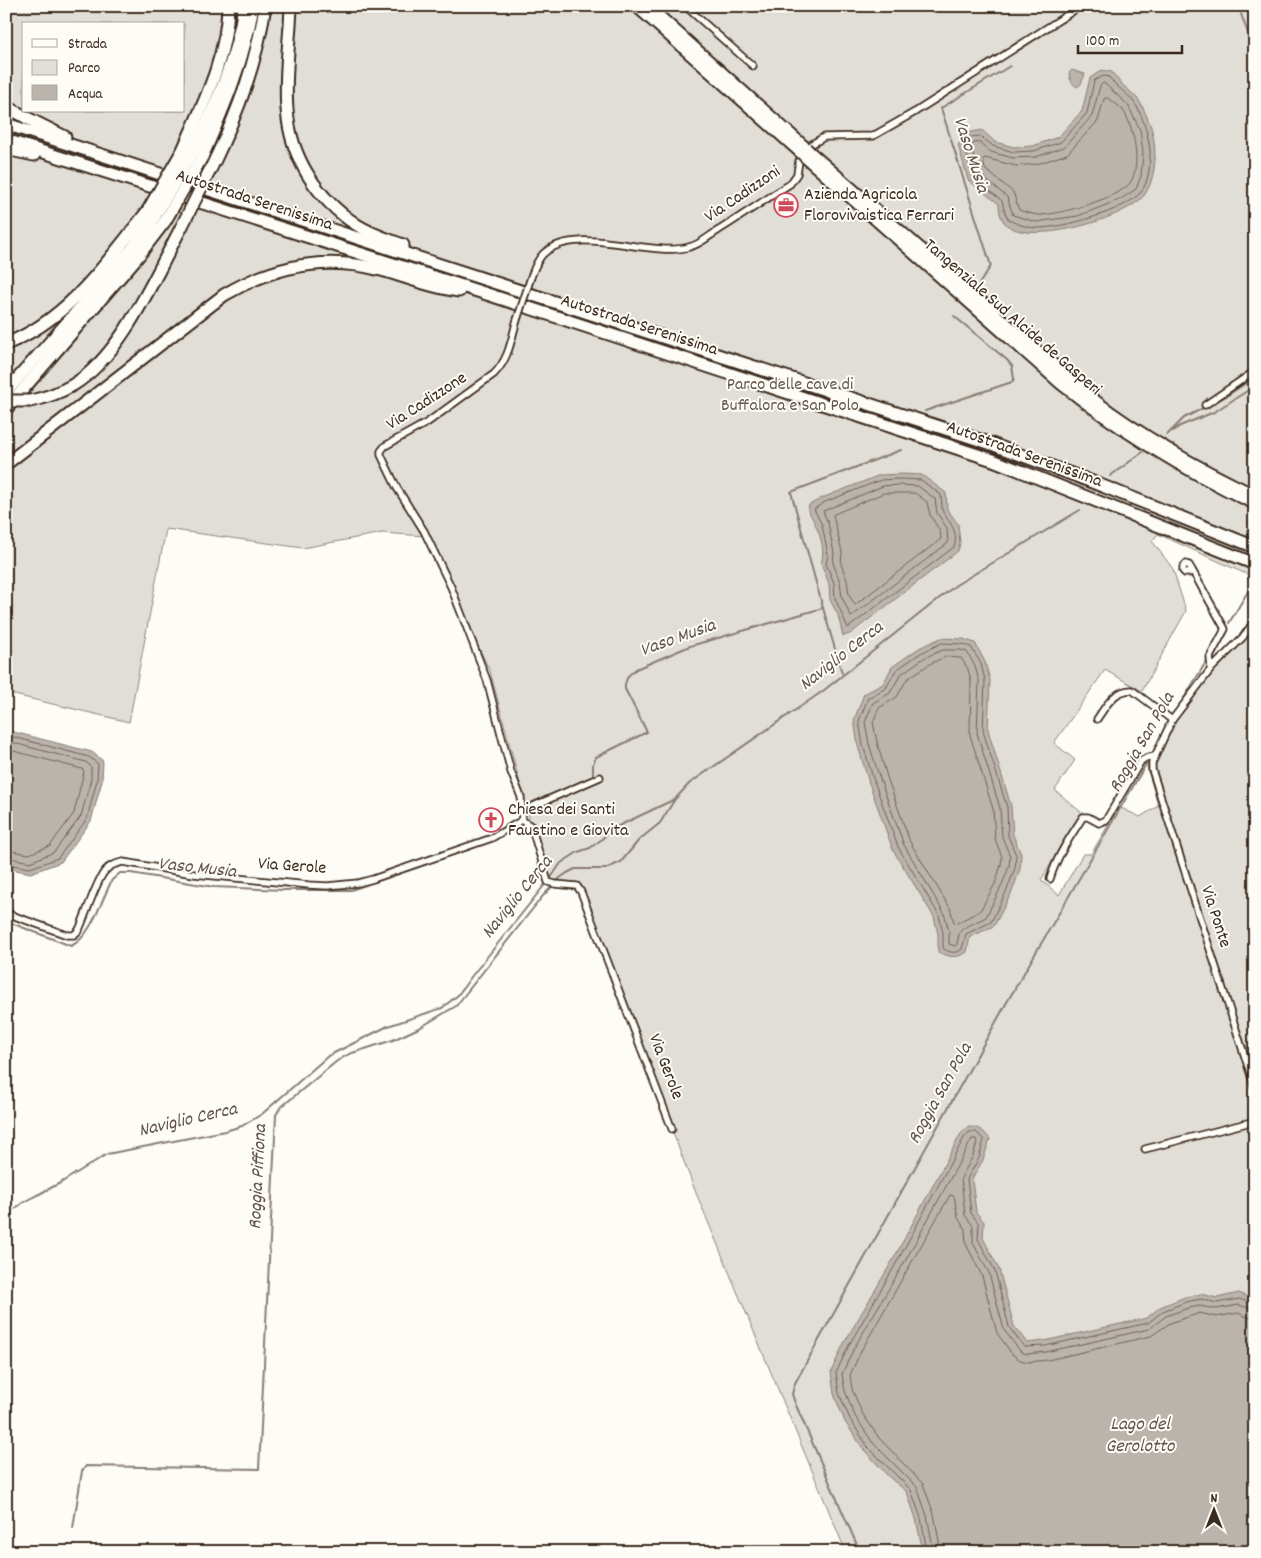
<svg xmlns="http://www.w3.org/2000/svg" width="1261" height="1558" font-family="Dekko,sans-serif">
  <rect width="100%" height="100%" fill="#fdfcf7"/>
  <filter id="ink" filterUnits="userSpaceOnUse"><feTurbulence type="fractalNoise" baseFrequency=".02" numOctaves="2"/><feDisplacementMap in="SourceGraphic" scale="10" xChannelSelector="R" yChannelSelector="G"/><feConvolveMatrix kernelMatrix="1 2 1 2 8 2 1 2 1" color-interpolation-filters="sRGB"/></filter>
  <g filter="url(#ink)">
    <path fill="#e1ded7" stroke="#8e847a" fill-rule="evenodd" d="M6 6H1255V578L1158 534 1152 541 1173 569 1186 611 1142 691 1105 670 1054 743 1075 760 1055 790 1082 813 1041 880 1059 895 1083 854H1091L1119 807 1140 817 1158 806 1147 766 1169 721 1216 660 1241 637 1255 610V1552H846L696 1193 608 963 575 885 551 884 545 877 490 671 425 536 382 533 303 548 166 529 129 722 6 693ZM24 24H184V111H24Z"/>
    <g fill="#bbb4ad" stroke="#887d74">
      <path d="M1072 70 1085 74 1081 84 1077 87C1071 83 1070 79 1069 73Z"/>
      <path d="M1102 70 1112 72C1119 83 1127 88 1136 97 1142 103 1148 119 1151 127 1157 148 1157 176 1145 194 1130 218 1024 249 1004 222 1000 217 999 210 999 204L968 180 958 145 967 133 982 130 995 142 1014 147 1033 146 1058 137 1082 111 1090 78Z"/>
      <path d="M902 474 922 475 946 493 947 509 958 524 960 543 958 551 850 634 843 636 838 615 830 600 829 584 821 563C827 546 816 525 808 510L809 505 822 498 880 475Z"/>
      <path d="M941 638 963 639 975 643 985 662 990 680 988 730 1011 806 1013 835 1021 854 1020 869 1012 892 994 926 970 937 967 952C956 959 949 957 938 952V934L934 917 893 850 869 783 858 746 854 720 864 694 883 684 892 667 919 648Z"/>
      <path d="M6 730 92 752 103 761 102 781 91 821 61 862 31 873 6 868Z"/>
      <path d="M967 1127C979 1127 983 1130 990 1139L983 1160 972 1179 976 1212 984 1222 983 1238 999 1269 1014 1326 1027 1343 1044 1341 1147 1318 1160 1307 1185 1297 1201 1294 1217 1298 1239 1293 1255 1300V1552H923L916 1519 907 1492 889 1477 864 1450 845 1422 834 1394 831 1372 844 1343 894 1258 960 1135Z"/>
    </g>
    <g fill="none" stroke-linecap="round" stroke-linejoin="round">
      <g stroke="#6e6157" stroke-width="1">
        <path d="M1104 76 1109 77C1116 87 1126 92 1133 101 1142 112 1149 137 1150 152 1150 164 1149 182 1141 192 1126 211 1062 228 1038 228 1028 228 1017 224 1009 220L1005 213 1002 201 973 177 965 145 970 137 980 136 993 146 1014 152 1034 151 1061 142 1087 113 1094 81Z"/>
        <path d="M1104 83 1128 105 1140 130 1143 153 1141 176 1136 189 1121 199 1078 216 1036 222 1013 215 1007 197 978 173 971 146 974 143 979 142 991 152 1013 158 1036 157 1064 147 1092 116 1100 86Z"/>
        <path d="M1107 98C1112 101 1118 105 1122 109 1134 125 1142 166 1130 183 1119 198 1056 216 1037 215 1032 214 1024 212 1019 210L1013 192 985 169 983 159 985 158 1016 166 1037 164 1067 154 1098 121 1104 99Z"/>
        <path d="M902 479 921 480 941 495C942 501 941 507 943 512 950 524 959 531 954 547L848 628 835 598 834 583 826 564 828 555 822 525 814 509 825 502 881 480Z"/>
        <path d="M902 485 918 486 935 499 937 513 947 528 948 543 851 617 842 597 840 582 833 563 834 553 828 523 823 511 883 486Z"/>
        <path d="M884 493H915L927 502 930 515 940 531 941 539 855 605 849 595 847 580 841 564 842 552 833 515Z"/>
        <path d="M942 643 962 644 971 647 981 664 985 680 983 731 1007 807 1008 836 1016 855 1015 868 1007 890 991 922 966 934 962 949C957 954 949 953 943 948V933L939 915 898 847 874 781 863 745 859 721 868 698 886 688 896 670 921 653Z"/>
        <path d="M943 650H961L967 652 975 666 979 681 977 733 1000 808 1002 837 1010 856 1009 867 1001 887 986 917 962 929 959 934 957 944 955 946 949 944V931L944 913 904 845 880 779 869 744 865 722 873 703 890 693 901 674 924 658Z"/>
        <path d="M945 657 961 658 968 669 971 682 970 735 993 809 995 839 1002 857 1001 865 995 884 980 911 957 923 954 922 950 908 910 842 887 777 877 742 873 722 879 708 897 697 907 679 928 665Z"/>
        <path d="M6 735 89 757 98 764 97 780 87 819 58 858 30 868 6 864"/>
        <path d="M6 741 86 762 91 767V779L81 816 54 852 30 862 6 857"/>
        <path d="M6 749 82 769 84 771 74 813 50 846 29 854 6 850"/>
        <path d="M927 1552 921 1518 911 1490 868 1447 850 1419 839 1393 836 1373 849 1345 898 1260 964 1138 969 1132H976L984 1140 979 1158 967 1179 971 1213 979 1224 978 1239 995 1271 1009 1327 1024 1347 1045 1346 1148 1323 1163 1311 1186 1302 1201 1299 1217 1303 1239 1299 1255 1304"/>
        <path d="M934 1552 927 1516 917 1487 873 1443 855 1416 845 1391 842 1374 854 1348 904 1263 972 1139H976L977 1142 973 1156 961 1178 965 1215 973 1226V1243L989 1273 1004 1330 1021 1352 1027 1354 1046 1352 1149 1329 1166 1316 1188 1308 1200 1306 1216 1309 1239 1305 1255 1310"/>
        <path d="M941 1552 934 1514 923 1484 879 1438 862 1413 852 1389 850 1375 861 1351 950 1195 954 1196 958 1218 965 1229 966 1244 982 1276 997 1333 1012 1354 1020 1360 1028 1362 1048 1360 1151 1336 1170 1323 1200 1313 1216 1317 1238 1313 1247 1317 1255 1318"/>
      </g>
      <g stroke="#887d74" stroke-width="2">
        <path d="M1238 6 1255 52"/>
        <path d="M979 284 991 266 941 108 1010 66"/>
        <path d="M925 411 1012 382 1014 379 1012 366 1007 360 954 316"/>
        <path d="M1173 431 1180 426 1214 412 1255 386"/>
        <path d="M1167 435 1184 418 1228 395 1255 377"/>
        <path d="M1110 476 1143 452"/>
        <path d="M823 608 842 673"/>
        <path d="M1229 623 1253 583"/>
        <path d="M1180 705 1206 662"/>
        <path d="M1151 755 1159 742"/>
        <path d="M593 777V764L596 757 647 732 625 689V684L628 676 636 669 690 646 823 608 791 492 901 450"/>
        <path d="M533 802 575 785"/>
        <path d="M550 879 561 863 578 852 590 848 601 840 610 830 675 799 690 783 823 691 956 585 1080 510"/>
        <path d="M6 921 71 946C91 937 102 899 112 880L120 873H131L214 887 284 890H351L427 864"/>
        <path d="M6 1215 24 1202 62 1182 107 1154 225 1131 242 1126 262 1114 328 1056 388 1026 442 1008 458 995 471 977 547 882"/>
        <path d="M73 1528 82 1471 86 1466 259 1469 276 1115 280 1108 337 1061 349 1054 393 1040 421 1027 456 1006 542 897 560 878 567 873 575 869H605L621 862 639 840 660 823 675 799"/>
        <path d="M860 1552 795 1403 792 1394 795 1383 1007 1002 1149 759"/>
      </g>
      <g stroke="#3b2a1e" stroke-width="9">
        <g id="minor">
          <path d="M685 6 753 66"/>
          <path d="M531 277C534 269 537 260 543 254 575 223 651 258 689 247 700 245 710 235 719 230 743 215 766 199 790 184L797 174 799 161 812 144 824 137 873 136 915 112 1081 6"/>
          <path d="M1205 405 1255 371"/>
          <path d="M1192 570 1189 573H1185L1183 571V567L1186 564 1189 565 1192 570 1225 629 1210 657 1211 669"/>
          <path d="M1255 620 1243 637 1211 669 1172 720 1152 763V770L1255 1088"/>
          <path d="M1097 719C1106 706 1114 690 1132 690L1172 720"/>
          <path d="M522 811 600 777"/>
          <path d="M522 820 531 826 548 882 555 884 577 886 581 892 672 1129"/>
          <path d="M1050 879C1057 856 1070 837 1083 817H1088L1099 823 1106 820 1141 761 1146 758 1155 756"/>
          <path d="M6 913 67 935H74L79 930C85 917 97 879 105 871 110 865 115 864 123 862L194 874 309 885 327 886 358 883 373 879 492 838 522 820 521 797 511 772 487 680 451 587 424 531 397 488 381 455V451L385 446 428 422 494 374C508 360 511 342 516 323"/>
          <path d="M1145 1149 1255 1121"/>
        </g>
      </g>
      <g stroke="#3b2a1e" stroke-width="14">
        <g id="trunk">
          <path d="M636 6 801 153"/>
          <path d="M648 6 806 148"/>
          <path d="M810 152 1093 399C1143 437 1198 468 1255 495"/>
          <path d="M806 158 1060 383C1121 432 1184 470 1255 504"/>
        </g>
      </g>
      <g stroke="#3b2a1e" stroke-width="15">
        <g id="motorway">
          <path d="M291 6C290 40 284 75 287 109 290 157 317 199 357 225 371 234 387 239 403 245"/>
          <path d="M6 106 27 118 65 137"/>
          <path d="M6 124 989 443 1090 481 1255 547"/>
          <path d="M6 140 490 295 993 460 1255 564"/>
          <path d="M6 149 34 155"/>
          <path d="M183 150C203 104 227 58 228 6"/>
          <path d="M192 153C215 107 237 59 244 6"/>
          <path d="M202 157C224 108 244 60 253 6"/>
          <path d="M214 162C238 112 257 62 265 6"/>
          <path d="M6 344C68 320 107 262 147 212"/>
          <path d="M6 392 132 249 155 216"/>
          <path d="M30 401C45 398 59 393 73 385 122 355 154 278 181 228"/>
          <path d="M6 409 139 255 165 221"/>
          <path d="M6 464 224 295C273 266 326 255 381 270 407 277 432 288 459 291"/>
        </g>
      </g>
      <use href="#minor" stroke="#fdfcf7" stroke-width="5.5"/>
      <use href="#trunk" stroke="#fdfcf7" stroke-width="10"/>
      <use href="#motorway" stroke="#fdfcf7" stroke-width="11"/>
      <g stroke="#3b2a1e" stroke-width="9" stroke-linecap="butt">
        <path id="minor-bridge" d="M516 323 531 277"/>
      </g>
      <g stroke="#3b2a1e" stroke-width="14" stroke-linecap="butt">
        <g id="trunk-bridge">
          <path d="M806 148 810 152"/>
          <path d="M801 153 806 158"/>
        </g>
      </g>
      <g stroke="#3b2a1e" stroke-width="15" stroke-linecap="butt">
        <g id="motorway-bridge">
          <path d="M147 212 183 150"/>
          <path d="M155 216 192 153"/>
          <path d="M165 221 202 157"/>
          <path d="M181 228 214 162"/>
          <path d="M6 401H30"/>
        </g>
      </g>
      <use href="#minor-bridge" stroke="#fdfcf7" stroke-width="5.5"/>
      <use href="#trunk-bridge" stroke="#fdfcf7" stroke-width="10"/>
      <use href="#motorway-bridge" stroke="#fdfcf7" stroke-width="11"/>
    </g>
  </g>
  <defs>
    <g id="office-ring" transform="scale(1.25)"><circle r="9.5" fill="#fdfcf7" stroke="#d1495b" stroke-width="1.5"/><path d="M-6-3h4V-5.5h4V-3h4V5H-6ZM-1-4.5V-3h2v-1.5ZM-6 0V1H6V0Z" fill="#d1495b"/></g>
    <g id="church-ring" transform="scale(1.25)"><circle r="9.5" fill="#fdfcf7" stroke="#d1495b" stroke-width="1.5"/><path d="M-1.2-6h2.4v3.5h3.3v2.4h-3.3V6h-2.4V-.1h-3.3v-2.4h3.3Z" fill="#d1495b"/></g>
  </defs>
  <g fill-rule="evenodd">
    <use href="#office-ring" x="786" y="205"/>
    <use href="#church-ring" x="491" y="820"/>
  </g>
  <g text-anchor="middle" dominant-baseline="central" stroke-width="4" stroke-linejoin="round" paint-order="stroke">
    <g font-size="18" fill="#3b2a1e" stroke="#fdfcf7">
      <text transform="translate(743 195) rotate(-34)">Via Cadizzoni</text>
      <text transform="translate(254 201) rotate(18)">Autostrada Serenissima</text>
      <text transform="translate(1012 318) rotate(41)">Tangenziale Sud Alcide de Gasperi</text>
      <text transform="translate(639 326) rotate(18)">Autostrada Serenissima</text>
      <text transform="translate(427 402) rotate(-33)">Via Cadizzone</text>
      <text transform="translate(1024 455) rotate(20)">Autostrada Serenissima</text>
      <text transform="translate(292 867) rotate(4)">Via Gerole</text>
      <text transform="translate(1215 917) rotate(72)">Via Ponte</text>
      <text transform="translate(665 1067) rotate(69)">Via Gerole</text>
    </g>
    <g font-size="18" fill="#3b2a1e" stroke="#fdfcf7" text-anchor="start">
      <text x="804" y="195">Azienda Agricola<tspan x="804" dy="21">Florovivaistica Ferrari</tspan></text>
      <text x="508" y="810">Chiesa dei Santi<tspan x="508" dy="21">Faustino e Giovita</tspan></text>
    </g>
    <g font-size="18" fill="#64574c" stroke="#fdfcf7">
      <text x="790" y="385">Parco delle cave di<tspan x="790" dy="21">Buffalora e San Polo</tspan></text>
    </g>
    <g font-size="19" font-style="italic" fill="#615349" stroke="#fdfcf7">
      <text transform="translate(970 155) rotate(72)">Vaso Musia</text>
      <text transform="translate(678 639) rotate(-20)">Vaso Musia</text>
      <text transform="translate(842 657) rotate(-38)">Naviglio Cerca</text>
      <text transform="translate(1143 743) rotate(-60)">Roggia San Pola</text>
      <text transform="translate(197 869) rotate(6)">Vaso Musia</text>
      <text transform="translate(518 898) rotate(-51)">Naviglio Cerca</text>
      <text transform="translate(941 1094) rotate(-61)">Roggia San Pola</text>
      <text transform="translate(188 1121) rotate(-13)">Naviglio Cerca</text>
      <text transform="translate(259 1177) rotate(-87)">Roggia Piffiona</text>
      <text x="1140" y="1425">Lago del<tspan x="1140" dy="22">Gerolotto</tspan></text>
    </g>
  </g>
  <rect width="1261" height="1558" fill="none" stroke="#fdfcf7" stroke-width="25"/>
  <rect x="12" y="12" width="1236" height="1533" fill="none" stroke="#3b2a1e" stroke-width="2" filter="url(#ink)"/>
  <rect x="22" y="22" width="162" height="90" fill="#fdfcf7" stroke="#afa8a0"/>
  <rect x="32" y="39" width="25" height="8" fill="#fdfcf7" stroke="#afa8a0"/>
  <text x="68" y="48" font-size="15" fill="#3b2a1e">Strada</text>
  <rect x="32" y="60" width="25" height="15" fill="#e1ded7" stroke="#afa8a0"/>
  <text x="68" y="72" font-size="15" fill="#3b2a1e">Parco</text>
  <rect x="32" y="85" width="25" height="15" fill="#bbb4ad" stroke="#afa8a0"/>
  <text x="68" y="98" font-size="15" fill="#3b2a1e">Acqua</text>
  <g transform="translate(1214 1510)" stroke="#fdfcf7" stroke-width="4" paint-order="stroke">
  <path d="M0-4L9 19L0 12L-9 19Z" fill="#3b2a1e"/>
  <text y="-8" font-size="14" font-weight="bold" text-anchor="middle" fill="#3b2a1e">N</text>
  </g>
  <path d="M1078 45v8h104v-8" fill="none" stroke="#3b2a1e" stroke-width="2.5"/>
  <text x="1086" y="45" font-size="15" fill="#3b2a1e" stroke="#fdfcf7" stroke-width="4" paint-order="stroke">100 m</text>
</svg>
